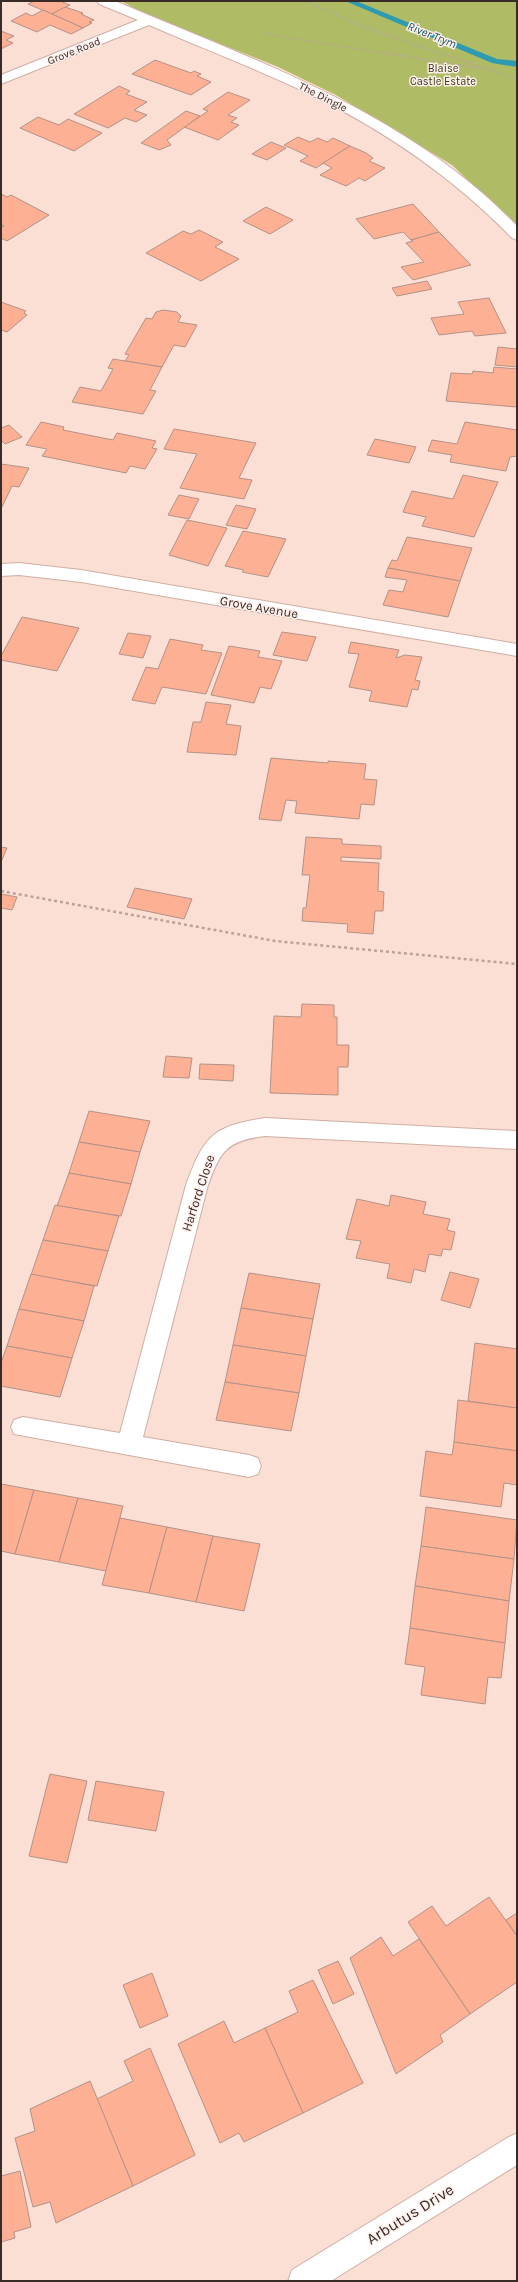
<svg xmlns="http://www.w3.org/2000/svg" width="518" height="2282" font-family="Karla,sans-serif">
  <rect width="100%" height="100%" fill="#fbdfd5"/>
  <path fill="#afbc65" d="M121 1H517V227L452 165 336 95 276 66 147 15Z"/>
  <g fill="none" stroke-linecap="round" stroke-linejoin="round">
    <path fill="#2f9bb0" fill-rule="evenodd" d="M345 1H356L497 59 517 61V67L492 63Z"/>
  </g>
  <g fill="#feb095" stroke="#b29287">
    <path d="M34 1H60L70 5 52 14 28 4Z"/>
    <path d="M65 7 83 13 81 14 94 20 89 22 92 23 83 28 52 14Z"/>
    <path d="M43 10 52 14 83 28 71 34 50 25 37 32 11 21 26 13 32 16Z"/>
    <path d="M1 31 14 36 6 40 13 43 1 49Z"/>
    <path d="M155 60 191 73 194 71 201 74 197 76 211 82 191 95 132 74Z"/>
    <path d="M119 86 130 91 126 94 147 102 134 110 147 115 136 122 125 118 108 128 74 114Z"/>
    <path d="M228 92 250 100 228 115 237 118 231 122 239 125 218 140 184 127 208 111 203 109Z"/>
    <path d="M186 111 200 116 167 140 171 145 159 150 141 143Z"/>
    <path d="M38 117 59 125 68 119 102 133 74 151 20 128Z"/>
    <path d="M298 137 310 142 318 138 327 142 333 138 350 146 316 168 300 161 308 156 284 145Z"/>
    <path d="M271 142 286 148 267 160 252 154Z"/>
    <path d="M350 146 366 153 373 158 369 161 385 168 365 181 359 178 346 186 320 175 332 168 323 163Z"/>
    <path d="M1 194 7 197 11 195 49 215 7 241 1 238V227L4 226 1 224Z"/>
    <path d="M413 204 439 232 411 240 403 232 374 239 356 219Z"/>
    <path d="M266 207 293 220 270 234 243 221Z"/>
    <path d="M199 230 223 242 215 247 239 259 201 281 146 253 183 231 191 234Z"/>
    <path d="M439 232 471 265 413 280 401 267 424 262 406 243 413 241 411 240Z"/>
    <path d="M427 281 432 289 397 296 392 288Z"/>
    <path d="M489 298 506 333 475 336 472 331 439 335 431 318 464 314 458 302Z"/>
    <path d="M1 302 26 311 24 313 27 315 7 332 1 330Z"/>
    <path d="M163 310 177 312 181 316 178 322 197 325 185 347 174 345 162 367 125 361 129 355 125 354 146 318 152 319 156 312Z"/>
    <path d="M498 347 517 349V367L495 365Z"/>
    <path d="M113 359 162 367 150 390 156 391 143 414 72 402 80 387 101 391 113 369 108 368Z"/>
    <path d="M494 367 517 369V407L446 401 451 373 472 374 473 371 493 373Z"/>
    <path d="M41 422 64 427 63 430 113 440 117 433 156 441 152 448 157 449 145 469 130 466 126 473 42 456 47 449 26 445Z"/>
    <path d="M465 422 517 430V456L510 457 506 471 450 462 452 455 428 451 432 440 457 444Z"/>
    <path d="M9 425 22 437 5 444 1 440V428Z"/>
    <path d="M174 429 256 443 239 478 252 480 244 499 180 488 197 454 164 449Z"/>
    <path d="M375 439 416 447 409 463 367 455Z"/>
    <path d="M1 464 29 468 19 487 12 486 1 509Z"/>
    <path d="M463 475 498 482 474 537 422 526 426 517 403 512 412 491 453 499Z"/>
    <path d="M179 495 199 499 189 519 168 515Z"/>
    <path d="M236 505 256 509 247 529 226 525Z"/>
    <path d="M187 520 227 528 208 566 169 555Z"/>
    <path d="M243 531 286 539 268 577 242 572 244 570 225 566Z"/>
    <path d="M407 537 472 548 460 581 388 568 392 560 397 561Z"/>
    <path d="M388 568 460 581 448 617 383 605 389 590 403 592 407 580 385 577Z"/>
    <path d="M22 617 79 628 57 671 1 660V656Z"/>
    <path d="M282 632 316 637 307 661 273 655Z"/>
    <path d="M128 633 151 636 143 658 119 654Z"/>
    <path d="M170 639 203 645 201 650 222 653 206 694 162 687 155 704 132 700 146 667 158 669Z"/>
    <path d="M351 642 399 650 396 658 405 655 422 657 415 680 420 681 418 690 412 689 407 707 369 701 372 691 349 687 359 654 348 653Z"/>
    <path d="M229 646 260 651 258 657 282 661 271 689 260 687 254 703 211 695Z"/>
    <path d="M206 702 231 705 226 724 241 726 236 755 187 752 193 722H201Z"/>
    <path d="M271 758 328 763V761L366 764 364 779 377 780 374 805 361 804 359 819 295 813 297 801 286 800 281 821 259 819Z"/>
    <path d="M306 837 342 839V844L381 846V859L341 857V861L379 863 378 891 384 892 383 911H375L373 934 347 932 348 924 302 921 303 908H306L310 875H302Z"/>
    <path d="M1 847 7 848 1 862Z"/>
    <path d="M135 888 192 899 184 919 127 907Z"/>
    <path d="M1 894 17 897 12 910 1 908Z"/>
    <path d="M302 1004 334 1005V1017H337V1045H349L348 1067H338V1095L270 1093 274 1016 301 1017Z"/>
    <path d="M166 1056 192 1058 189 1078 163 1077Z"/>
    <path d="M200 1064 234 1065 233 1081 199 1079Z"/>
    <path d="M89 1111 150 1121 140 1152 79 1142Z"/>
    <path d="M79 1142 140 1152 131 1184 69 1173Z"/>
    <path d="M69 1173 131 1184 121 1216 57 1206Z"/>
    <path d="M391 1195 426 1202 423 1214 450 1219 447 1230 455 1232 451 1250 443 1249 441 1256 429 1254 425 1272 414 1269 411 1283 387 1278 390 1264 356 1258 361 1241 346 1239 357 1199 389 1206Z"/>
    <path d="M55 1205 119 1216 108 1251 43 1240Z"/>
    <path d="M43 1240 108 1251 97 1286 31 1275Z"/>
    <path d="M450 1272 479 1279 470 1308 441 1300Z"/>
    <path d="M249 1273 320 1284 313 1319 241 1308Z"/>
    <path d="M31 1274 94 1286 84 1321 19 1309Z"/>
    <path d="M241 1308 313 1319 306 1356 233 1345Z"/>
    <path d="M19 1309 84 1321 72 1358 7 1346Z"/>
    <path d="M475 1343 517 1349V1408L468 1401Z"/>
    <path d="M233 1345 306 1356 299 1393 225 1382Z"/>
    <path d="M7 1346 72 1358 60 1397 1 1386V1363Z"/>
    <path d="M225 1382 299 1393 291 1431 216 1420Z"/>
    <path d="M458 1400 517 1408V1451L454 1442Z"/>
    <path d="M454 1442 517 1451V1485L504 1483 501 1507 420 1496 426 1451 452 1455Z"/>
    <path d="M1 1484 34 1490 15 1554 1 1551Z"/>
    <path d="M34 1490 78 1498 59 1562 15 1554Z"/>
    <path d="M78 1498 123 1506 106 1571 59 1562Z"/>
    <path d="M426 1507 517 1520 514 1559 421 1546Z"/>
    <path d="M120 1518 167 1527 149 1593 102 1585Z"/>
    <path d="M167 1527 213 1536 196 1602 149 1593Z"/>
    <path d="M213 1536 260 1544 244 1611 196 1602Z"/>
    <path d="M421 1546 514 1559 509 1601 415 1586Z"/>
    <path d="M415 1586 509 1601 505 1643 410 1628Z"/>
    <path d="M410 1628 505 1643 501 1678 488 1677 485 1704 421 1695 425 1667 405 1664Z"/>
    <path d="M50 1774 87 1781 67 1863 29 1856Z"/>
    <path d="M96 1781 164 1792 156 1831 88 1820Z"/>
    <path d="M489 1897 517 1936V1982L470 2014 408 1922 432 1906 446 1926Z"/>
    <path d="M517 1913V1936L506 1920Z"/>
    <path d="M381 1937 393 1956 419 1939 470 2014 440 2035 443 2042 396 2074 350 1958Z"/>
    <path d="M338 1961 354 1994 333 2004 318 1970Z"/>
    <path d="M152 1973 168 2016 140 2028 123 1985Z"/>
    <path d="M313 1980 363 2083 303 2113 265 2028 298 2012 289 1991Z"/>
    <path d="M224 2021 234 2043 265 2028 303 2113 244 2142 239 2133 220 2143 178 2044Z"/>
    <path d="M150 2048 195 2155 133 2186 97 2099 133 2081 124 2061Z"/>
    <path d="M90 2081 133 2186 56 2223 50 2202 33 2207 15 2138 35 2131 30 2109Z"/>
    <path d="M20 2171 31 2227 14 2232 15 2238 1 2242V2176Z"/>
  </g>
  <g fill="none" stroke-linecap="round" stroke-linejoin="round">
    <g stroke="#cfaea3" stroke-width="2">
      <g id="street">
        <path d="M97 1H115C257 61 408 113 517 226V240L512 238C456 180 386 131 313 96 260 70 204 49 149 25L1 84V75L138 20 99 4Z"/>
        <path d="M19 563 81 570 517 644V656L81 582 19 575 1 576V564Z"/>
        <path d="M265 1118 517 1131V1149L265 1136C227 1141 221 1150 208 1185L143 1437 249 1455 258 1458 261 1466 258 1474 249 1477 14 1434 11 1427 14 1420 23 1417 120 1433 186 1185C204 1136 212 1126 265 1118Z"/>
        <path d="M517 2133V2165L331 2281H288L292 2270 507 2138Z"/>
      </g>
    </g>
    <g stroke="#baa39b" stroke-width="1.5" stroke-dasharray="2 2" stroke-linecap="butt">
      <path d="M306 1 358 25 484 68"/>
      <path d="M265 34 490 70"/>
      <path d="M489 69 510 78H517"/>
    </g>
    <path stroke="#baa39b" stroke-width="2.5" stroke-dasharray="3 3" stroke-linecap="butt" d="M1 891 275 941 517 964"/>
    <use href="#street" fill="#fff" fill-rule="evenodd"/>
  </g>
  <g text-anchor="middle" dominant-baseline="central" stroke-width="3" stroke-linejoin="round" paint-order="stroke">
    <g font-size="11" fill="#392c28" stroke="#feefeb">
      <text transform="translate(74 51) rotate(-22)">Grove Road</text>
      <text transform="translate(323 97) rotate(27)">The Dingle</text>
    </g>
    <g font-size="11" fill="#343a10" stroke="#feefeb">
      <text x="443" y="68">Blaise<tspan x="443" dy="13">Castle Estate</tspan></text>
    </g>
    <g font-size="12" font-style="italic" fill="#18525e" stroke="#feefeb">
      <text transform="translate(432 35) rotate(22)">River Trym</text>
    </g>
    <g font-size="13" fill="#392c28" stroke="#feefeb">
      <text transform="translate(259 607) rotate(10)">Grove Avenue</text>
      <text transform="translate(198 1193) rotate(-72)">Harford Close</text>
    </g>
    <g font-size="16" fill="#392c28" stroke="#feefeb">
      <text transform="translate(410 2214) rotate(-32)">Arbutus Drive</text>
    </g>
  </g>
  <rect width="518" height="2282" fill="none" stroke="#392c28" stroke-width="4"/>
</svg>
